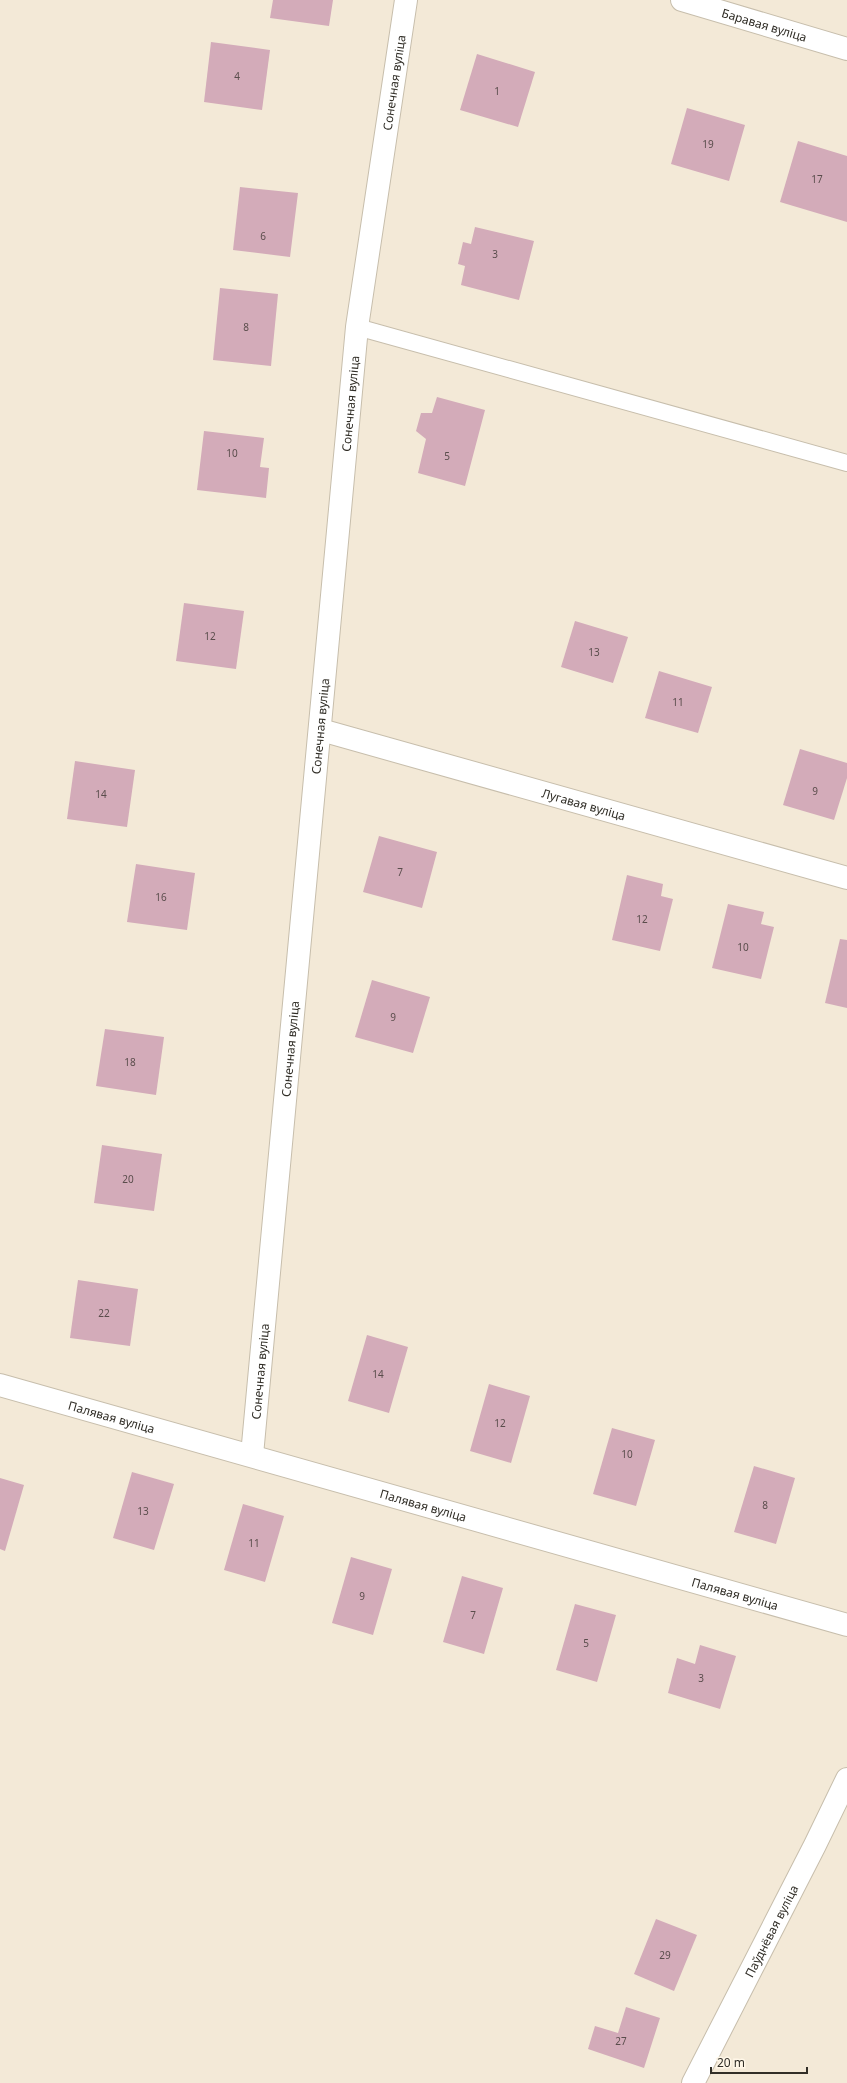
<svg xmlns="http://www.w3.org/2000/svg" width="847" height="2083" font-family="'Noto Sans',sans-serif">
  <rect width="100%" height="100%" fill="#f3e9d7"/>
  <g fill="#d3abb9">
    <path d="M273 0H333L329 26 270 18Z"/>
    <path d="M211 42 270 50 262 110 204 102Z"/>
    <path d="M477 54 535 72 518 127 460 110Z"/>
    <path d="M687 108 745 125 729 181 671 164Z"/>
    <path d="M798 141 847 156V222L780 202Z"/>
    <path d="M240 187 298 193 290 257 233 250Z"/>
    <path d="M475 227 534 241 519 300 461 285 465 266 458 264 463 242 471 244Z"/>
    <path d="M220 288 278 294 271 366 213 360Z"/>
    <path d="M437 397 485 410 465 486 418 473 426 439 416 431 421 413H432Z"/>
    <path d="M204 431 264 438 260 467 269 468 266 498 197 490Z"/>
    <path d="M184 603 244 611 236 669 176 661Z"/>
    <path d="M575 621 628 637 613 683 561 667Z"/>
    <path d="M659 671 712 687 698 733 645 718Z"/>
    <path d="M800 749 847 763V778L834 820 783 805Z"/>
    <path d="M75 761 135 770 127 827 67 819Z"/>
    <path d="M379 836 437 852 422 908 363 892Z"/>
    <path d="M136 864 195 873 187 930 127 922Z"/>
    <path d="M627 875 663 884 661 896 673 899 660 951 612 940Z"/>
    <path d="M728 904 764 912 761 924 774 927 761 979 712 968Z"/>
    <path d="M840 939 847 940V1008L825 1003Z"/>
    <path d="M372 980 430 997 413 1053 355 1037Z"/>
    <path d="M105 1029 164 1037 156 1095 96 1086Z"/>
    <path d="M102 1145 162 1154 154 1211 94 1203Z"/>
    <path d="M78 1280 138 1289 130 1346 70 1338Z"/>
    <path d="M367 1335 408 1347 389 1413 348 1401Z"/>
    <path d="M489 1384 530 1396 511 1463 470 1451Z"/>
    <path d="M612 1428 655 1440 636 1506 593 1494Z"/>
    <path d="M754 1466 795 1478 776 1544 734 1532Z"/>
    <path d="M132 1472 174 1484 154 1550 113 1538Z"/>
    <path d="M0 1478 24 1485 5 1551 0 1549Z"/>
    <path d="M243 1504 284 1516 265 1582 224 1570Z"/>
    <path d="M351 1557 392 1569 373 1635 332 1623Z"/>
    <path d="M462 1576 503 1588 484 1654 443 1642Z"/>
    <path d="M575 1604 616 1615 597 1682 556 1670Z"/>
    <path d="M700 1645 736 1656 720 1709 668 1693 677 1658 695 1664Z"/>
    <path d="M656 1919 697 1935 674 1991 634 1974Z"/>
    <path d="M626 2007 660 2018 644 2068 588 2049 595 2026 618 2033Z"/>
  </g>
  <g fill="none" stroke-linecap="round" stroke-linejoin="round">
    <g stroke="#c7beac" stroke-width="18">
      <path id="service" d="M357 327 847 463"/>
    </g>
    <g stroke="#c7beac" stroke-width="24">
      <g id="minor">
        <path id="s1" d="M321 730 847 878"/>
        <path id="s2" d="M0 1385 847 1625"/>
        <path id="s3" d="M252 1455 357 327 406 0"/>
        <path id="s4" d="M693 2083 815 1845 847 1779"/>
      </g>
    </g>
    <g stroke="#c7beac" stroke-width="24">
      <g id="tertiary">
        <path id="s5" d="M682 0 847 49"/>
      </g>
    </g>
    <use href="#service" stroke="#fff" stroke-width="16"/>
    <use href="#minor" stroke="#fff" stroke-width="22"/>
    <use href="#tertiary" stroke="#fff" stroke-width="22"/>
  </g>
  <g text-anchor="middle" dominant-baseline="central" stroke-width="3" stroke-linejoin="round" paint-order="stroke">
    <g font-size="10" fill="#5a4d4c">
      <text x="237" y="76">4</text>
      <text x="497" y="91">1</text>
      <text x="708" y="144">19</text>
      <text x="817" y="179">17</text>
      <text x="263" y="236">6</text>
      <text x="495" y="254">3</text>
      <text x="246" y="327">8</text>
      <text x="232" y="453">10</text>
      <text x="447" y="456">5</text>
      <text x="210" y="636">12</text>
      <text x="594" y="652">13</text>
      <text x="678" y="702">11</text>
      <text x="815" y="791">9</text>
      <text x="101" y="794">14</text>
      <text x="400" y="872">7</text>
      <text x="161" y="897">16</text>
      <text x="642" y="919">12</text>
      <text x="743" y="947">10</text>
      <text x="393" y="1017">9</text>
      <text x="130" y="1062">18</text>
      <text x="128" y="1179">20</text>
      <text x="104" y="1313">22</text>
      <text x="378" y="1374">14</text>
      <text x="500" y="1423">12</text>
      <text x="627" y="1454">10</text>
      <text x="765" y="1505">8</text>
      <text x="143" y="1511">13</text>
      <text x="254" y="1543">11</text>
      <text x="362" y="1596">9</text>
      <text x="473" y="1615">7</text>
      <text x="586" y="1643">5</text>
      <text x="701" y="1678">3</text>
      <text x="665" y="1955">29</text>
      <text x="621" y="2041">27</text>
    </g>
    <g font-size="12" fill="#312e27" stroke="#fff7e8">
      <text stroke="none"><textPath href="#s5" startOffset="86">Баравая вуліца</textPath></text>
      <text stroke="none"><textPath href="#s3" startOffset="1380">Сонечная вуліца</textPath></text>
      <text stroke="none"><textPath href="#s3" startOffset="1056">Сонечная вуліца</textPath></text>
      <text stroke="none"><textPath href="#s3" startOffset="732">Сонечная вуліца</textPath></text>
      <text stroke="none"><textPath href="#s1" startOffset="273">Лугавая вуліца</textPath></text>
      <text stroke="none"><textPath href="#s3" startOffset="408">Сонечная вуліца</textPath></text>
      <text stroke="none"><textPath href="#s3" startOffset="84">Сонечная вуліца</textPath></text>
      <text stroke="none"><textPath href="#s2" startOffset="116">Палявая вуліца</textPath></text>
      <text stroke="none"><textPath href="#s2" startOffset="440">Палявая вуліца</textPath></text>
      <text stroke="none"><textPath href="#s2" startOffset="764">Палявая вуліца</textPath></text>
      <text stroke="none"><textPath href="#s4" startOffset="171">Паўднёвая вуліца</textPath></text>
    </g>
  </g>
  <path d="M711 2067v6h96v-6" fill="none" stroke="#312e27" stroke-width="2"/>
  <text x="717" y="2067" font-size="12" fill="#312e27" stroke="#fff7e8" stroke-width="3" paint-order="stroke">20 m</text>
</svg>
